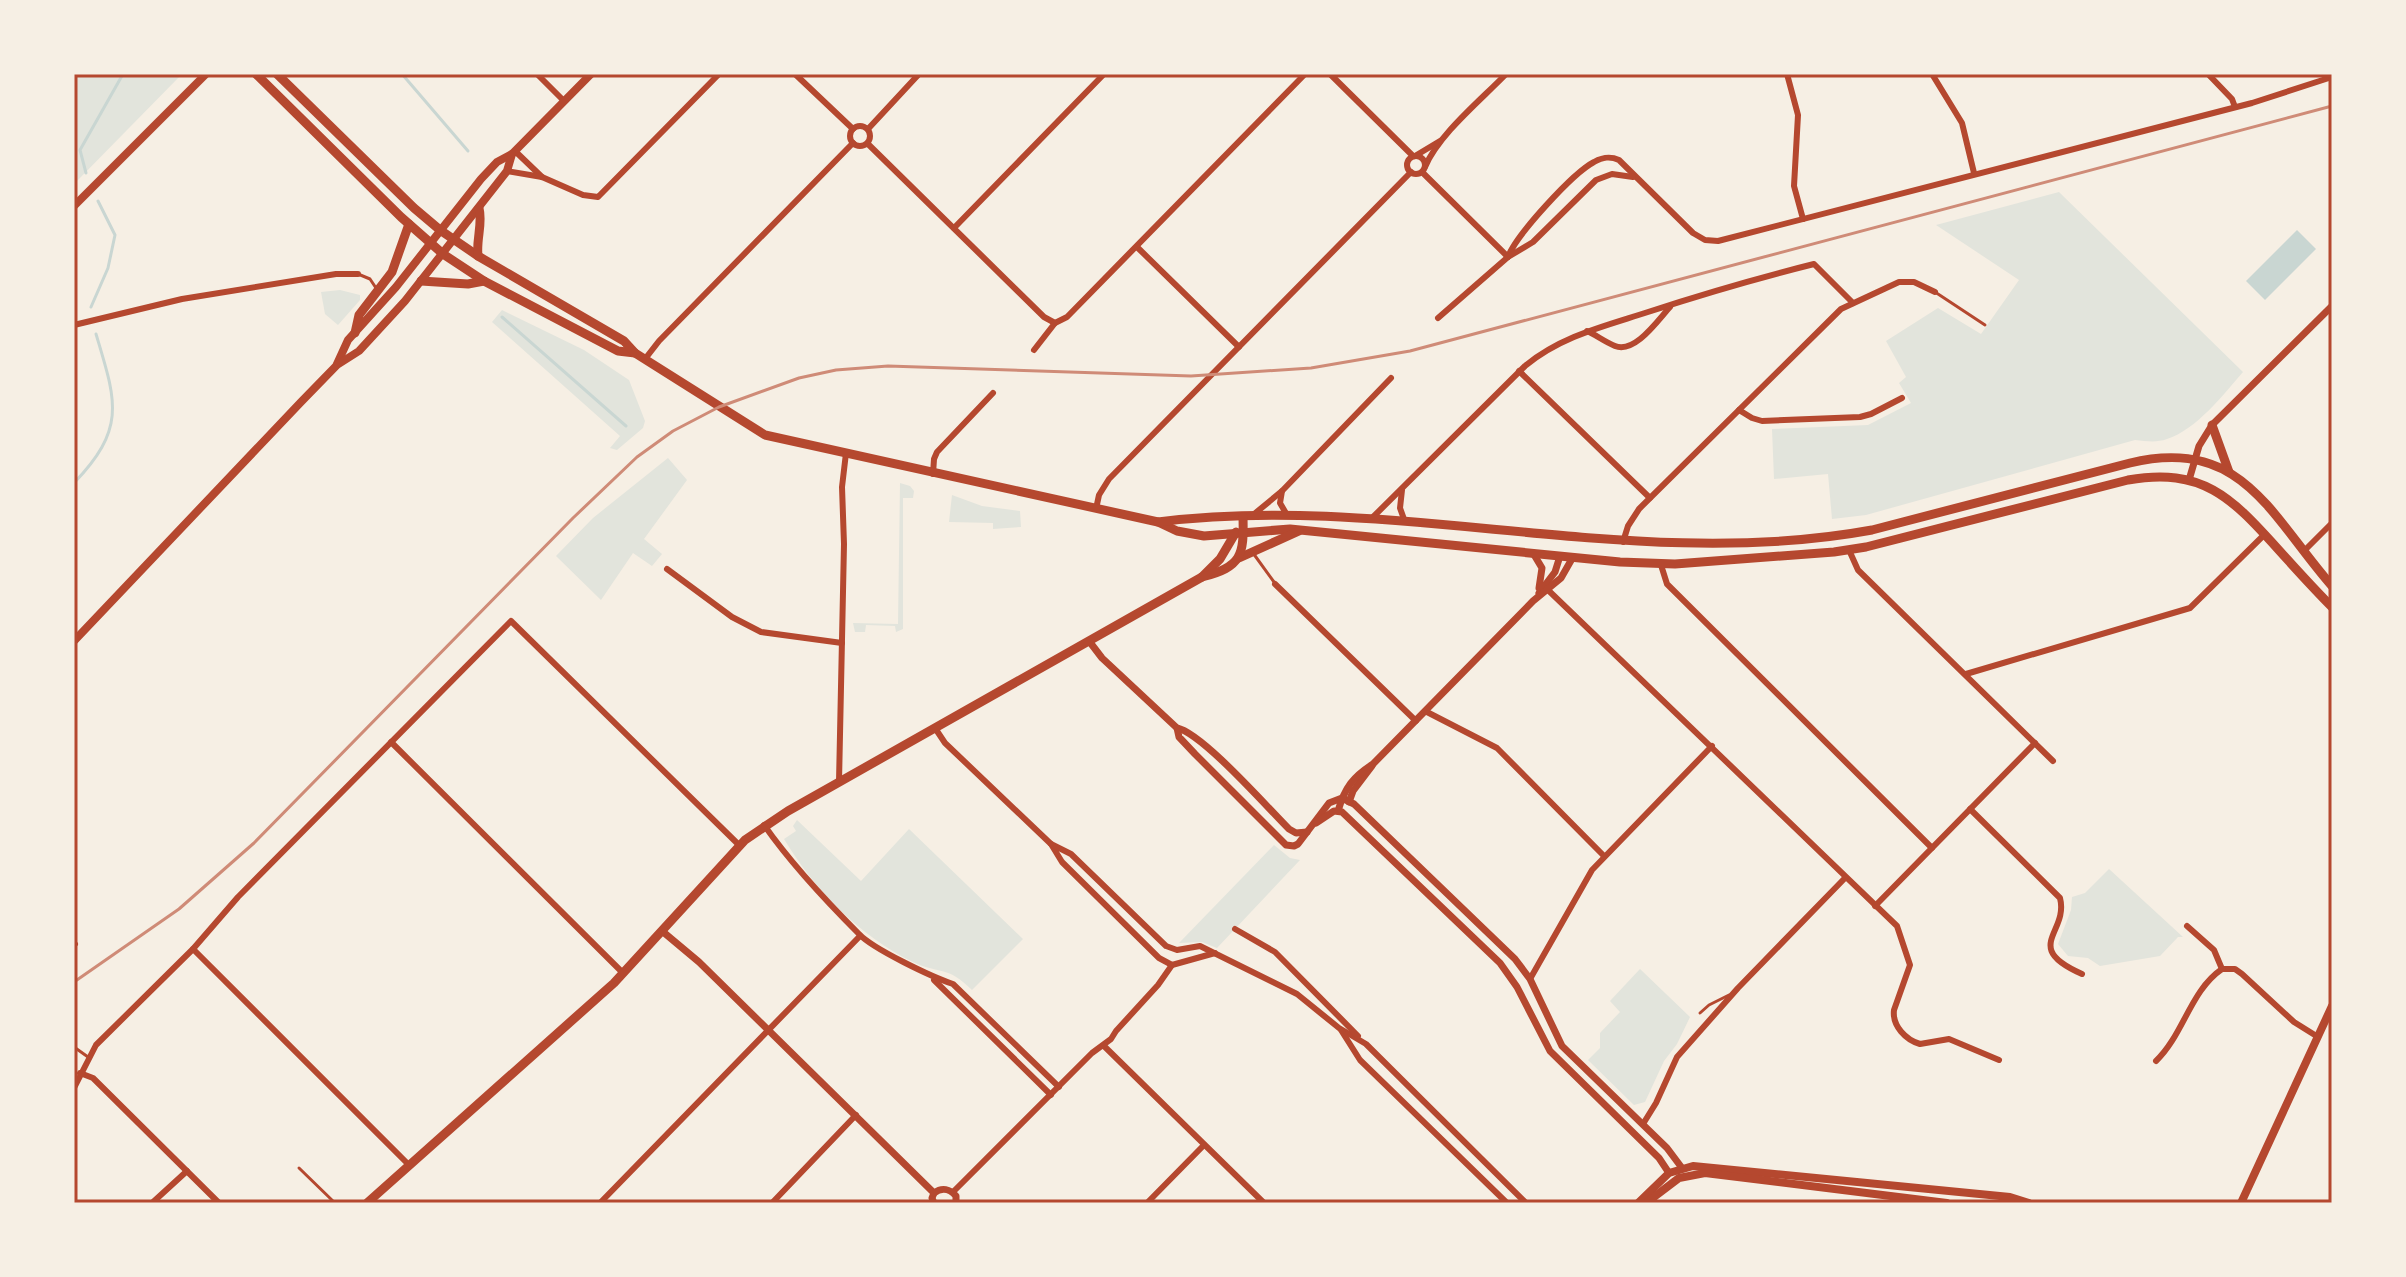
<svg xmlns="http://www.w3.org/2000/svg" width="2406" height="1277" font-family="Raleway,sans-serif">
  <rect width="100%" height="100%" fill="#f6efe4"/>
  <g fill="#e2e4dc">
    <path d="M74 74H182L74 184Z"/>
    <path d="M2059 192 2243 372C2224 394 2196 430 2167 439 2156 443 2146 441 2135 440L1866 515 1832 519 1828 474 1774 479 1772 429 1868 425 1911 403 1899 383 1906 377 1886 341 1938 308 1981 334 2019 280 1936 225Z"/>
    <path d="M340 290 360 295V300L338 325 325 314 321 292Z"/>
    <path d="M502 310 584 350 629 380 645 421 643 428 617 450 610 448 620 436 492 322Z"/>
    <path d="M668 458 687 480 644 539 662 554 652 566 633 553 601 600 556 556 593 518Z"/>
    <path d="M900 483 910 486 914 491 913 498H903V629L896 632 895 626 866 625 865 632H855L853 623 898 624Z"/>
    <path d="M952 495 982 506 1020 511 1021 527 993 529V523L949 522Z"/>
    <path d="M797 820 861 881 909 829 1023 939 972 990C947 965 941 975 913 962 859 936 814 889 784 839L796 831 793 826Z"/>
    <path d="M1274 845 1290 858 1300 860 1217 948 1202 942 1179 943Z"/>
    <path d="M2109 869 2183 937H2178L2160 956 2100 966 2088 958 2068 956 2058 944 2071 910 2072 897 2085 893Z"/>
    <path d="M1640 969 1690 1017 1677 1044 1664 1061 1645 1102 1634 1105 1588 1060 1600 1048V1033L1620 1012 1610 1001Z"/>
  </g>
  <path fill="#c9d6d2" d="M2297 230 2316 249 2265 300 2246 281Z"/>
  <g fill="none" stroke-linecap="round" stroke-linejoin="round">
    <g stroke="#c9d6d2" stroke-width="3">
      <path d="M402 74 468 151"/>
      <path d="M86 173 80 150 123 74"/>
      <path d="M91 307 108 268 115 235 98 201"/>
      <path d="M502 317 626 426"/>
      <path d="M74 483C127 428 116 401 96 334"/>
    </g>
    <g stroke="#b5482f" stroke-width="3">
      <path d="M358 274 370 279 376 288"/>
      <path d="M1935 292 1985 325"/>
      <path d="M1253 553 1274 582"/>
      <path d="M1700 1013 1709 1005 1729 995"/>
      <path d="M74 1047 88 1057"/>
      <path d="M299 1168 335 1203"/>
    </g>
    <g stroke="#b5482f" stroke-width="6">
      <path d="M537 74 564 101"/>
      <path d="M795 74 853 129"/>
      <path d="M1330 74 1413 156"/>
      <path d="M1787 74 1798 115 1794 186 1803 219"/>
      <path d="M1932 74 1962 123 1974 173"/>
      <path d="M2208 74 2232 99 2235 107"/>
      <circle cx="860" cy="136" r="10"/>
      <path d="M868 129 919 74"/>
      <path d="M868 144 1044 317 1055 323"/>
      <path d="M515 151 542 177"/>
      <circle cx="1416" cy="165" r="9"/>
      <path d="M1415 156 1440 141"/>
      <path d="M1425 167C1439 134 1481 100 1506 74"/>
      <path d="M507 171 542 177 583 195 598 197 719 74"/>
      <path d="M1422 172 1508 257"/>
      <path d="M954 228 1104 74"/>
      <path d="M1137 247 1239 347"/>
      <path d="M1508 257C1516 235 1573 173 1594 162 1603 157 1610 156 1619 160L1693 233 1705 240 1718 241 2252 103 2332 77"/>
      <path d="M1438 318 1508 257 1533 242 1596 180 1612 174 1633 177"/>
      <path d="M74 325 182 299 336 274H358"/>
      <path d="M1587 331C1596 335 1605 342 1615 346 1635 354 1658 320 1670 307"/>
      <path d="M1034 350 1055 323 1067 317 1305 74"/>
      <path d="M645 359 659 341 853 143"/>
      <path d="M1519 371 1650 498"/>
      <path d="M1739 410 1752 418 1762 421 1860 417 1871 414 1902 398"/>
      <path d="M933 474 934 459 937 452 993 393"/>
      <path d="M1402 490 1400 508 1405 522"/>
      <path d="M1282 491 1280 503 1287 515"/>
      <path d="M1096 509 1099 495 1109 479 1411 172"/>
      <path d="M1253 515 1282 491 1391 378"/>
      <path d="M1371 519 1525 366C1561 336 1605 326 1648 312 1703 294 1758 278 1814 264L1853 303"/>
      <path d="M1623 542 1628 526 1639 509 1841 309 1899 282H1914L1935 292"/>
      <path d="M1849 550 1858 570 2053 761"/>
      <path d="M2304 551 2332 523"/>
      <path d="M1661 565 1667 584 1932 848"/>
      <path d="M667 569 732 617 761 632 842 643"/>
      <path d="M1275 584 1416 721"/>
      <path d="M1548 590 1897 926 1910 965 1894 1010C1892 1026 1906 1040 1920 1044L1949 1039 1999 1060"/>
      <path d="M1966 674 2190 608 2265 534"/>
      <path d="M1425 711 1497 748 1604 856"/>
      <path d="M935 728 945 743 1051 844 1062 862 1159 958 1172 965"/>
      <path d="M391 742 623 973"/>
      <path d="M839 782 844 544 842 487 846 453"/>
      <path d="M1970 809 2060 898C2069 933 2021 947 2082 974"/>
      <path d="M764 825C792 865 825 900 859 934 873 949 932 977 953 984L1059 1087"/>
      <path d="M1051 844 1071 854 1166 946 1177 950 1200 946 1297 994 1339 1028 1366 1044 1526 1203"/>
      <path d="M1875 906 2035 743"/>
      <path d="M2187 926 2214 950 2222 969"/>
      <path d="M1235 929 1275 952 1358 1036"/>
      <path d="M74 943 75 944"/>
      <path d="M193 949 409 1165"/>
      <path d="M2222 969H2235L2242 974 2294 1022 2318 1037"/>
      <path d="M1530 979 1592 870 1712 746"/>
      <path d="M934 980 1051 1095"/>
      <path d="M1341 1030 1360 1060 1507 1203"/>
      <path d="M1104 1046 1264 1203"/>
      <path d="M2156 1061C2184 1034 2190 991 2222 969"/>
      <path d="M80 1073 93 1078 219 1203"/>
      <path d="M74 1088 96 1045 193 949 238 897 511 621 739 845"/>
      <path d="M1643 1124 1656 1103 1677 1057 1738 988 1845 878"/>
      <path d="M953 1192 1092 1053 1111 1039 1116 1031 1158 985 1172 965 1215 953"/>
      <path d="M152 1203 187 1171"/>
      <path d="M600 1203 860 936"/>
      <path d="M772 1203 856 1115"/>
      <path d="M1147 1203 1204 1145"/>
    </g>
    <g stroke="#b5482f" stroke-width="7">
      <path d="M2189 480 2199 446 2212 425 2332 306"/>
      <path d="M1533 553 1542 568 1539 588"/>
      <path d="M1539 593 1555 572 1560 556"/>
      <path d="M1089 641 1102 658 1177 728C1202 733 1267 807 1289 829L1296 833 1307 832"/>
      <path d="M1177 728 1179 737 1195 754 1286 845 1294 846 1298 844 1329 803 1342 798 1354 804 1515 959 1530 979 1562 1046 1667 1148 1682 1168"/>
      <path d="M1349 802 1353 791 1372 766"/>
      <path d="M1338 811C1345 787 1353 777 1373 764L1533 601 1561 578 1573 557"/>
      <path d="M1316 823 1334 811 1342 812 1500 963 1517 987 1550 1051 1659 1158 1669 1173"/>
      <path d="M662 931 699 962 934 1193 932 1198 934 1203"/>
      <path d="M934 1193C942 1187 950 1189 956 1196V1203"/>
    </g>
    <g stroke="#b5482f" stroke-width="8">
      <path d="M74 206 206 74"/>
      <path d="M337 364 348 340 396 287 481 179 497 162 512 154 591 74"/>
      <path d="M74 641 301 402 337 365 359 351 405 301 507 171 512 154"/>
      <path d="M1638 1203 1669 1173 1693 1166 2010 1197 2029 1203"/>
      <path d="M1646 1203 1679 1178 1705 1173 1947 1203"/>
      <path d="M2241 1203 2332 1006"/>
    </g>
    <g stroke="#b5482f" stroke-width="9">
      <path d="M256 74 401 217 443 254 484 281 618 351 635 353"/>
      <path d="M277 74 414 208 440 230 478 256 624 341 635 353 765 435 1158 522 1177 531 1204 536 1290 529 1620 562 1675 564 1834 552 1866 547 2128 480C2202 467 2231 497 2277 548 2295 568 2313 588 2332 607"/>
      <path d="M478 256C476 239 483 224 479 208"/>
      <path d="M421 281 468 284 484 281"/>
      <path d="M355 333 359 315 392 272 409 224"/>
      <path d="M2212 425 2229 472"/>
      <path d="M1158 522C1396 492 1633 574 1872 530L2130 463C2242 436 2270 515 2332 586"/>
      <path d="M1239 558 1299 531"/>
      <path d="M1202 577 1220 559 1236 532"/>
      <path d="M367 1203 614 983 745 840 788 811 1202 577C1242 567 1244 555 1243 517"/>
    </g>
    <path stroke="#cf8b77" stroke-width="3" d="M74 982 179 909 254 843 573 518 637 457 673 431 719 407 799 378 836 370 888 366 1191 376 1311 368 1410 351 2332 106"/>
  </g>
  <rect width="2406" height="1277" fill="none" stroke="#f6efe4" stroke-width="152"/>
  <rect x="76" y="76" width="2254" height="1125" fill="none" stroke="#b5482f" stroke-width="3"/>
</svg>
